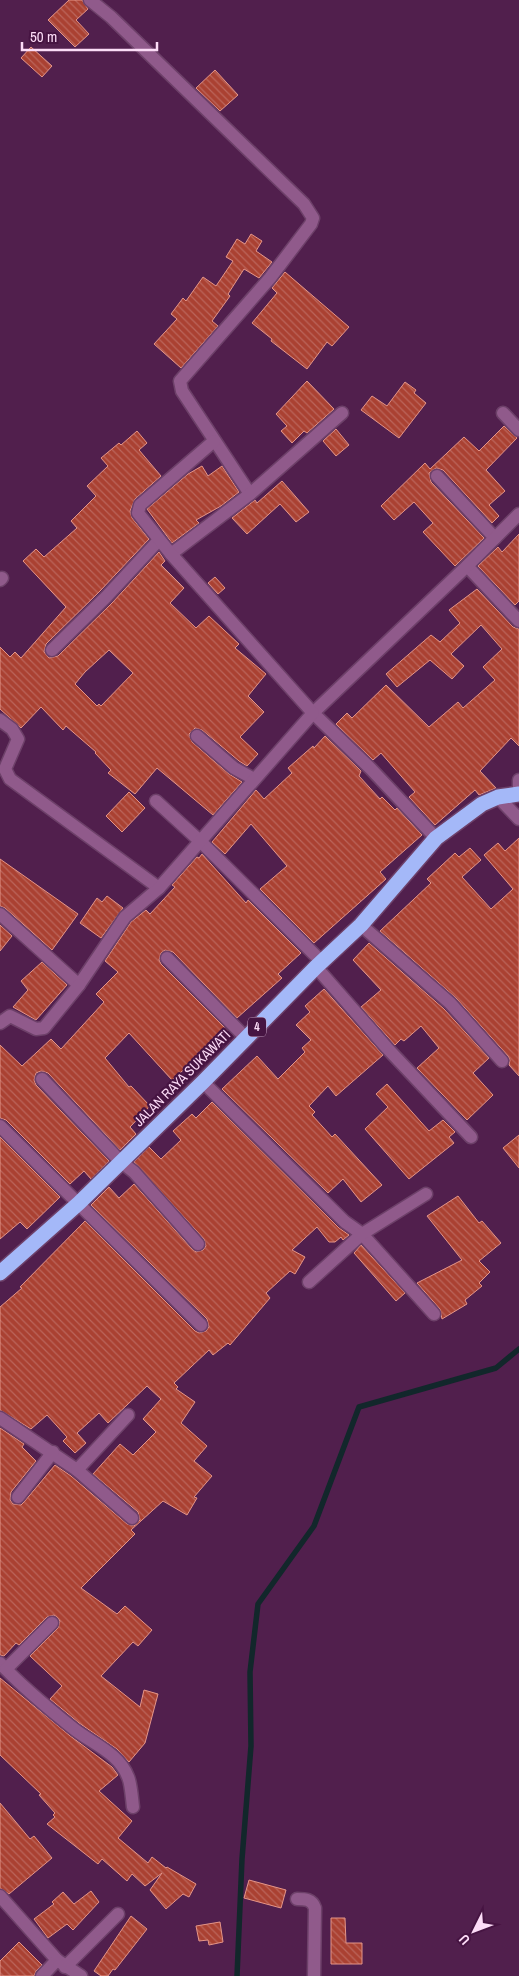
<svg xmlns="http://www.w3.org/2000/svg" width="519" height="1976" font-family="'Archivo Narrow',sans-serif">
  <defs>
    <pattern id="building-back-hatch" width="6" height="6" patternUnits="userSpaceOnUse" patternTransform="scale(1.25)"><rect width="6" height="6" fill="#aa4132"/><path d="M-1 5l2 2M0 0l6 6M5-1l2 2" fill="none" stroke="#bb655b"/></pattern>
  </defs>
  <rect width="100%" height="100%" fill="#511f4d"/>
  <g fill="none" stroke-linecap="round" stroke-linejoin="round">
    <path stroke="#12272b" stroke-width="5.5" d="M237 1976 242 1859 251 1746 250 1672 258 1604 314 1526 359 1407 496 1368 519 1349"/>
  </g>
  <g fill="url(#building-back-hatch)" stroke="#e59588" fill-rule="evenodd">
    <path d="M69 0H82L88 9 76 20 89 34 75 47 48 20Z"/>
    <path d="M31 47 52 66 42 77 21 58Z"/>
    <path d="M215 70 238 95 220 111 196 88Z"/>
    <path d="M251 234 262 241 256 251 272 262 259 278 244 269 228 294 230 296 212 321 218 326 181 368 154 344 177 319 171 314 183 298 186 301 203 277 216 286 233 261 226 257 237 239 245 244Z"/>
    <path d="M285 272 349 327 332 346 327 342 307 369 271 341 272 339 252 323 277 293 272 288Z"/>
    <path d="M307 381 334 409 307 433 304 431 292 443 281 431 287 426 276 414Z"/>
    <path d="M405 382 416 390 414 393 426 403 399 438 361 410 372 396 387 406Z"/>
    <path d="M504 426 517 438 486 470 505 491 489 505 499 516 492 523 443 470 436 468 429 473 431 482 484 538 455 566 423 532 433 523 414 502 394 520 381 506 425 463 430 469 464 437 479 451Z"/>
    <path d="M336 429 349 445 336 456 323 441Z"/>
    <path d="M137 431 147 443 139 450 161 476 135 499 130 511 132 518 149 539 100 591 46 644 44 652 49 658 58 656 112 603 159 552 165 561 161 565 184 588 170 603 196 628 209 616 239 644 235 648 266 674 248 696 264 712 240 737 258 754 247 766 239 761 202 730 195 728 189 734 192 742 229 774 242 782 213 815 157 768 135 794 108 773 111 770 95 753 96 752 66 726 63 730 41 707 21 728 0 709V647L10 657 15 652 21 658 66 607 23 561 36 549 44 557 77 528 71 521 96 496 87 486 108 466 101 458 119 443 121 445ZM109 650 133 673 101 706 99 704 97 706 75 684 85 672Z"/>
    <path d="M202 466 208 476 222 466 239 492 221 506 196 520 199 523 172 543 147 509 188 474Z"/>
    <path d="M282 481 309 512 296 522 280 504 247 534 232 518 255 500 257 503Z"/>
    <path d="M519 534V601L515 605 478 566 498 547 502 552Z"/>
    <path d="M215 577 225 588 218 594 208 583Z"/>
    <path d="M477 589 513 627 519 629V746L511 738 480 771 496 788 479 795 475 790 435 825 409 797 415 792 381 753 373 760 336 724 347 713 352 718 386 685 429 727 458 702 463 708 495 680 483 667 502 649 481 625 451 654 464 666 452 679 430 660 397 687 386 674 431 635 440 642 460 623 449 610Z"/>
    <path d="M325 736 361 771 359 776 380 799 382 797 395 810 397 808 422 835 380 872 386 879 314 943 260 889 287 866 251 824 225 854 212 842 256 790 264 799 292 773 288 768 313 746 314 748Z"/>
    <path d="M129 792 145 808 122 832 106 816Z"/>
    <path d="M519 838V1076L509 1065 510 1060 508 1056 456 998 380 931 431 883 427 879 455 853 459 857 470 848 481 860 462 877 491 909 513 889 484 855 498 843 505 851Z"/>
    <path d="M202 854 246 903 248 900 301 953 278 974 282 978 237 1018 173 952 165 950 161 953 159 960 161 964 228 1031 190 1066 189 1065 172 1080 129 1033 105 1058 129 1087 131 1086 150 1106 130 1127 136 1134 120 1150 48 1073 41 1071 36 1073 34 1080 36 1085 109 1161 91 1179 84 1171 70 1184 6 1120 0 1118V1045L22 1066 51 1039 61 1049 104 1002 96 994 118 972 105 961 131 922 146 910 150 914 175 887 172 885 197 857 199 858Z"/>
    <path d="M0 859 78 914 52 950 5 908 0 906Z"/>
    <path d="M107 896 123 908 101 938 80 923 97 898 102 902Z"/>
    <path d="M0 925 12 936 0 951Z"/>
    <path d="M369 943 444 1009 489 1058 473 1073 493 1095 467 1120 417 1068 439 1048 421 1026 404 1041 401 1039 395 1045 361 1007 381 990 353 960Z"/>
    <path d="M42 962 67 985 36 1020 13 1007 28 990 21 981Z"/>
    <path d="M324 989 383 1055 336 1096 328 1086 309 1106 315 1112 312 1115 332 1137 335 1134 382 1185 361 1202 343 1179 328 1193 222 1089 257 1056 278 1079 305 1052 302 1048 311 1040 296 1025 310 1012 305 1006Z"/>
    <path d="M387 1084 429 1131 443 1120 455 1132 449 1137 454 1143 409 1179 365 1129 388 1107 376 1094Z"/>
    <path d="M212 1102 339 1228 349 1235 343 1240 341 1237 335 1242H329L317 1227 292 1250 305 1257 295 1274 290 1271 266 1293 270 1298 230 1345 228 1343 213 1355 209 1350 174 1383 178 1387 176 1389 195 1402 181 1423 207 1446 194 1461 212 1476 194 1497 197 1498 187 1515 163 1501 131 1530 135 1534 81 1588 117 1614 125 1606 152 1630 138 1646 133 1642 101 1676 140 1707 144 1690 158 1694 145 1743 129 1762 117 1749 79 1723 50 1699 62 1686 30 1656 58 1628 60 1621 57 1617 54 1615 47 1617 19 1645 16 1643 4 1656 0 1655V1428L24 1444 22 1447 36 1461 11 1492 10 1500 13 1504 21 1505 24 1502 55 1465 71 1476 127 1524 134 1526 140 1520 138 1512 93 1474 120 1444 133 1455 156 1432 143 1419 161 1399 147 1386 108 1423 99 1413 77 1433 86 1443 75 1453 63 1441 67 1437 47 1415 31 1429 0 1410V1307L22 1288 20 1287 85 1221 195 1331 199 1333 206 1331 209 1327 207 1319 91 1205 109 1187 119 1198 134 1184 192 1249 196 1252 203 1250 206 1246 204 1239 134 1162 149 1147 161 1159 181 1140 173 1131 192 1114 196 1118Z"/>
    <path d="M519 1135V1168L503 1148Z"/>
    <path d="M0 1137 60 1197 27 1229 20 1222 0 1239Z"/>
    <path d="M458 1196 479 1223 482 1221 501 1243 479 1261 490 1272 479 1283 482 1286 465 1300 467 1304 442 1319 440 1309 417 1283 462 1260 427 1216Z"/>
    <path d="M361 1245 405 1293 396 1301 354 1253Z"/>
    <path d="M0 1678 69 1735 112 1767 118 1775 99 1791 132 1821 118 1838 148 1863 152 1857 166 1868 167 1867 196 1884 189 1897 183 1894 166 1909 150 1890 162 1873 145 1886 132 1874 127 1881 102 1859 98 1864 47 1824 55 1817 53 1815 55 1813 39 1795 41 1794 0 1755Z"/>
    <path d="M0 1803 30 1839 34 1836 52 1858 9 1894 0 1888Z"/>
    <path d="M249 1880 286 1890 281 1908 244 1898Z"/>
    <path d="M91 1891 99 1902 73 1930 67 1924 48 1938 34 1919 54 1904 52 1902 63 1892 74 1904Z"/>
    <path d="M131 1916 147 1929 115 1970 113 1969 108 1976H101L94 1971Z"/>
    <path d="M331 1918H345L346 1943H362V1964H331Z"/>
    <path d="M220 1922 223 1942 209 1945 208 1940 199 1941 196 1926Z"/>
    <path d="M19 1942 42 1965 36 1971 34 1976H0V1961Z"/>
  </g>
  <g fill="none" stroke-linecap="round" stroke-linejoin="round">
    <g stroke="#6d4069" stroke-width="15">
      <g id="minor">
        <path d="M90 0 111 17 304 204 313 218 311 224 270 278 180 381 182 391 250 494"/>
        <path d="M503 413 519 430"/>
        <path d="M437 476 495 538"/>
        <path d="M171 554 250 494 342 413"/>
        <path d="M467 566 519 621"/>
        <path d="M0 580 2 578"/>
        <path d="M52 650 106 597 159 540"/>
        <path d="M0 720 12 729 18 739 5 769 10 779 159 888"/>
        <path d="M197 736 234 768 254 779"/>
        <path d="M519 780V790"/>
        <path d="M498 797 519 819"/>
        <path d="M156 801 201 842 322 962"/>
        <path d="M436 838 371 769 313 713 467 566 519 514"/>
        <path d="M0 914 79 985 125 917 159 888 313 713 171 554 138 513 140 505 214 441"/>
        <path d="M361 925 450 1003 502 1061"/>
        <path d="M167 958 246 1038"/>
        <path d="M316 967 387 1048 471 1137"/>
        <path d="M0 1023 10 1016 36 1029 44 1028 79 985"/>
        <path d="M42 1079 120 1161 134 1172 198 1244"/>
        <path d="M203 1082 345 1222 362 1234 434 1314"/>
        <path d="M0 1126 201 1325"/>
        <path d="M309 1282 362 1234 426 1194"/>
        <path d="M0 1418 77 1470 132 1518"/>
        <path d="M77 1470 128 1415"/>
        <path d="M18 1497 53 1452"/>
        <path d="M0 1663C22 1687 49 1709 74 1729 93 1744 119 1753 128 1777 131 1783 132 1799 133 1807"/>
        <path d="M6 1669 52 1623"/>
        <path d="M0 1896 57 1960 81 1976"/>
        <path d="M297 1899C305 1899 312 1899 315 1908L314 1976"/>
        <path d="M65 1967 118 1914"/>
        <path d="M42 1976 57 1960"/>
      </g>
    </g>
    <g stroke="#6d4069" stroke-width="18">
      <path id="highway" d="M0 1273 79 1203 203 1082 316 967 361 925 436 838 482 804 498 797 519 794"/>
    </g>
    <use href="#minor" stroke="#905a8b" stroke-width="12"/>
    <use href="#highway" stroke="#a4b8f8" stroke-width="15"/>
  </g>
  <g text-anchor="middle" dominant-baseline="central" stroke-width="4.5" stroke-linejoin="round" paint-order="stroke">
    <rect fill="#461442" stroke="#c5a0c1" stroke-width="1" x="248" y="1017.5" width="18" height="19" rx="4"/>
    <g font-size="12" font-weight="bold" fill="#fcdcf7">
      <text x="257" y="1027">4</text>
    </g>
    <g font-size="14" fill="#fcdcf7" stroke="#461442">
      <text transform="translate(182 1078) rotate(-45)">JALAN RAYA SUKAWATI</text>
    </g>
  </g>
  <g transform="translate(474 1931) rotate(228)" stroke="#461442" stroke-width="4" paint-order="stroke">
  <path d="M0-4L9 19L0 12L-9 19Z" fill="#fcdcf7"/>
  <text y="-8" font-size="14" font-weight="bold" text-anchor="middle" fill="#fcdcf7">U</text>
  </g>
  <path d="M22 42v8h135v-8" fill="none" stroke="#fcdcf7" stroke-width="2.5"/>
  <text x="30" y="42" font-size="15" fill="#fcdcf7" stroke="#461442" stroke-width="4" paint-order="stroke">50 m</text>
</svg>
